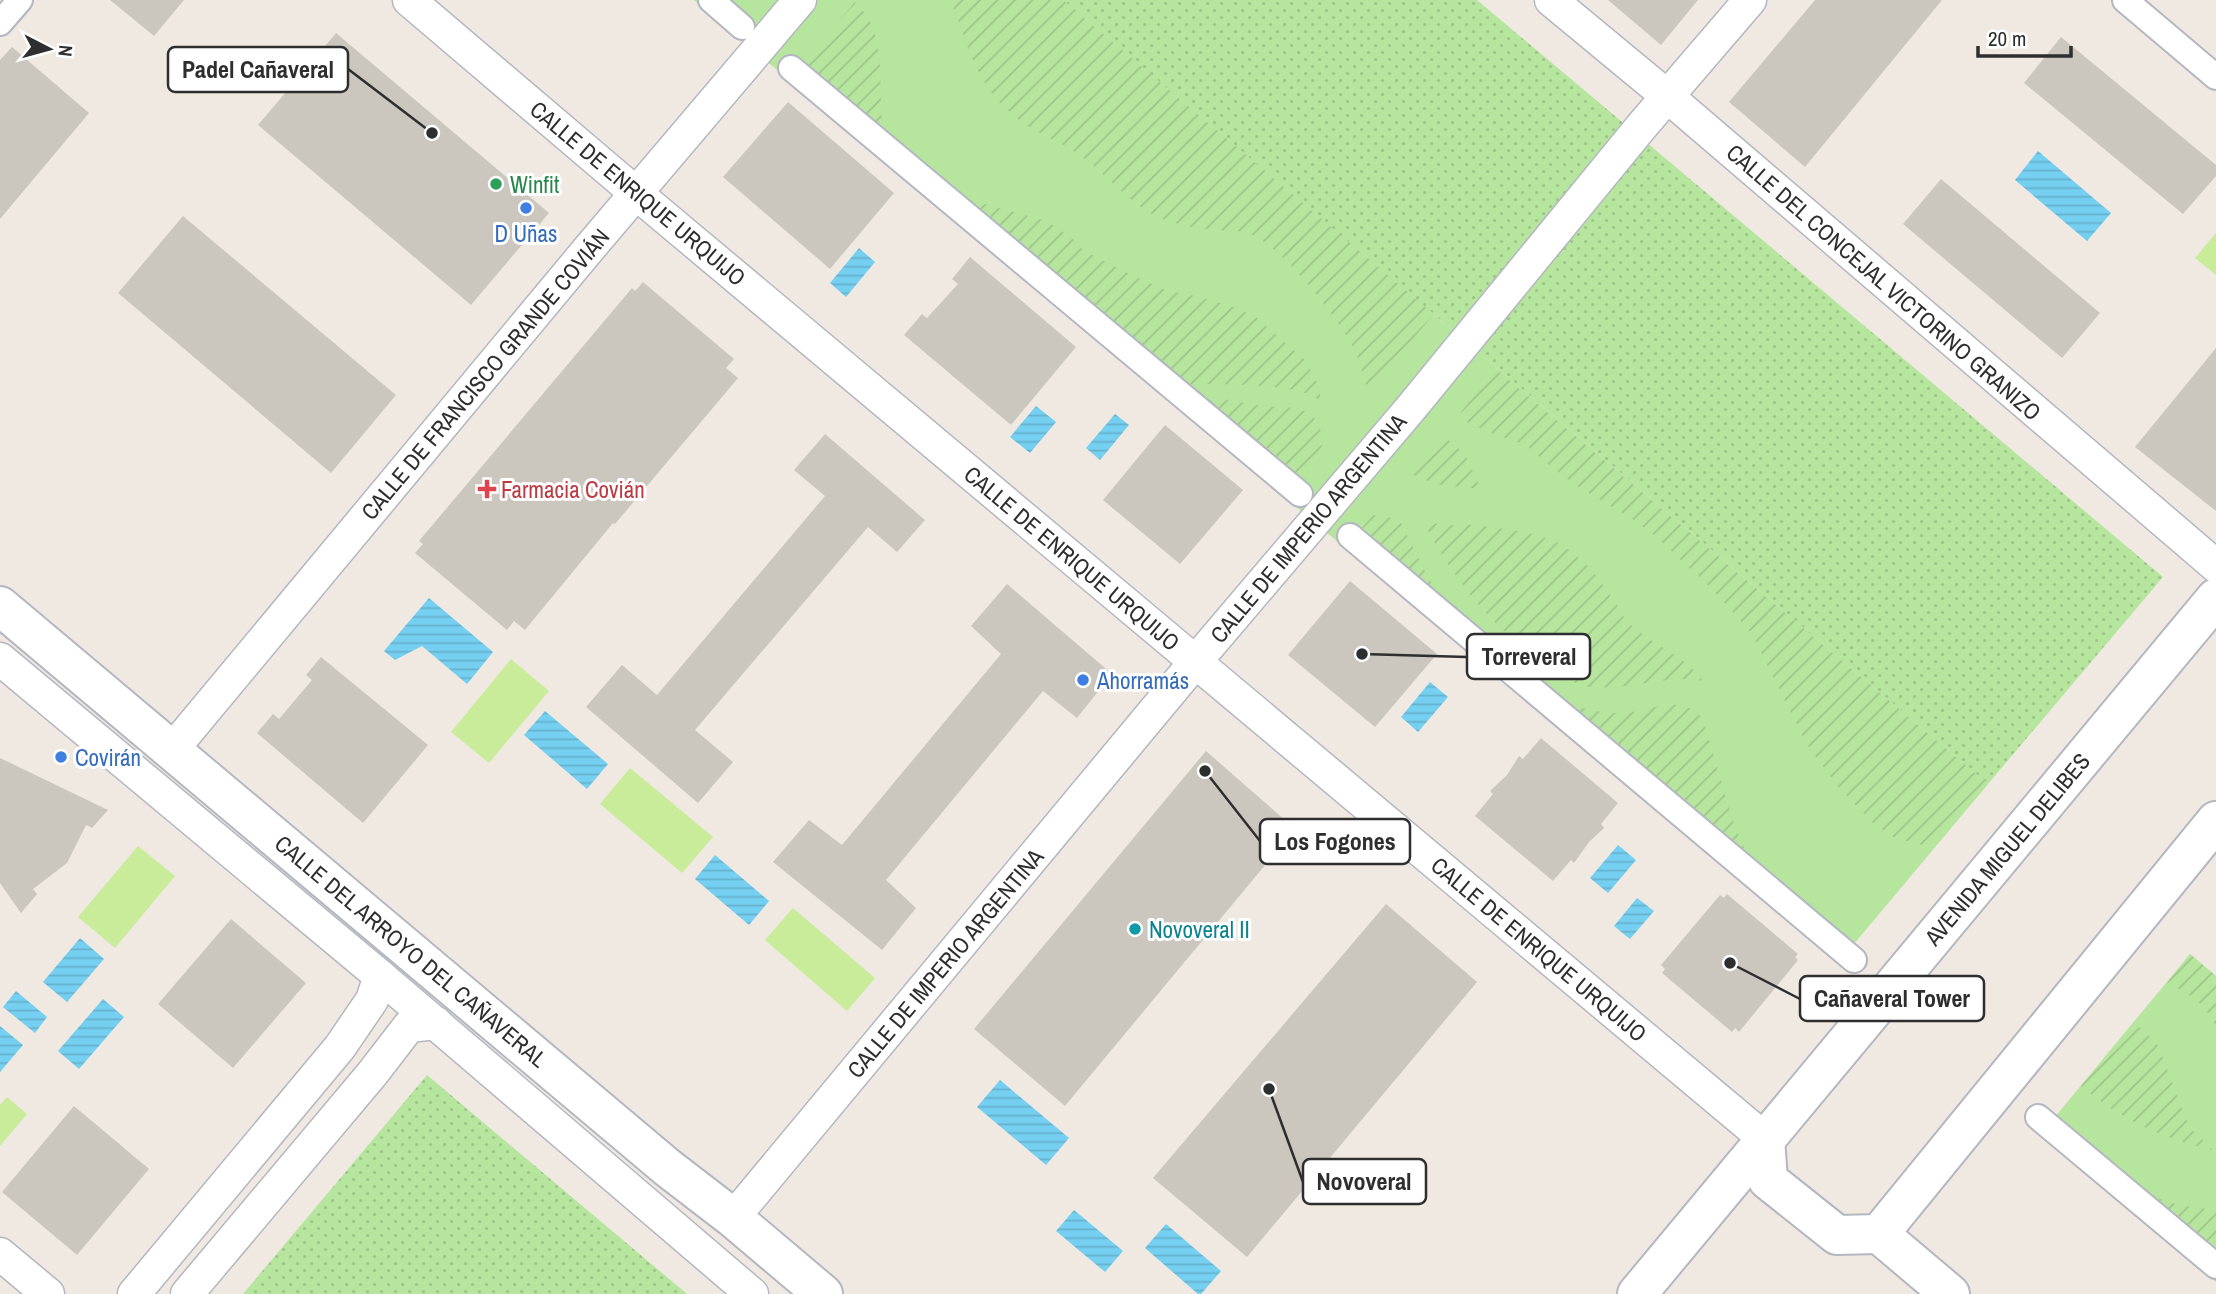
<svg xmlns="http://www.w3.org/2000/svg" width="2216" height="1294" font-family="'Archivo Narrow',sans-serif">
  <defs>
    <pattern id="grass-dots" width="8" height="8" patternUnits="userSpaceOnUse" patternTransform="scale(1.75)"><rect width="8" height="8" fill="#b6e59e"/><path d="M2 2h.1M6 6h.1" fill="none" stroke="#9dc588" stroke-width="1.8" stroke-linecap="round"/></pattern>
    <pattern id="garden-furrows" width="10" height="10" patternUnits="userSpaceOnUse" patternTransform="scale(1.75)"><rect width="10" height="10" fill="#b6e59e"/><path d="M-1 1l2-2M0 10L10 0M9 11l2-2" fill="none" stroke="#9dc588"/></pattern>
    <pattern id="water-rules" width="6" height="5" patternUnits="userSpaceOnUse" patternTransform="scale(1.75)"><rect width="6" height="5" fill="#75cff0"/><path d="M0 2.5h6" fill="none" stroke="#66b2ce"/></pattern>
  </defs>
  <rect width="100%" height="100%" fill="#efe9e1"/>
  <g fill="url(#grass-dots)">
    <path d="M1063 0H1477L2163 577 1988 784Z"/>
    <path d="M427 1075 687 1294H243Z"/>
  </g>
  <g fill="#b6e59e">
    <path d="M694 0H1063L1988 784 1838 963Z"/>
    <path d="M2190 954 2216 976V1282L2040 1135Z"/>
  </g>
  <g fill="url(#garden-furrows)">
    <path d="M951 0H1063L1434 314 1368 392C1364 377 1360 361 1353 347 1337 317 1281 245 1250 234 1239 230 1229 231 1218 230 1197 229 1176 225 1156 216 1127 201 1107 175 1081 156 1064 143 1044 137 1026 125 976 90 971 53 951 0Z"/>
    <path d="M855 2C889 32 877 87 883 128L804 61Z"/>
    <path d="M966 199 1047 221 1072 238 1084 251 1128 273 1165 290 1200 297 1240 309 1257 318 1305 360 1320 389V401C1301 382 1212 384 1183 384Z"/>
    <path d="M1496 369 1988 784 1937 844 1923 845 1895 838 1875 825 1839 788 1806 743 1752 634 1711 588 1654 535 1634 520 1580 488 1550 466 1526 445 1488 432 1467 422 1461 412Z"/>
    <path d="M1215 399C1232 399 1247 404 1264 406 1286 408 1315 403 1321 432 1322 436 1323 444 1321 448 1317 458 1304 469 1297 477L1206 402Z"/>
    <path d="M1441 434 1464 453 1481 489 1435 484 1409 473Z"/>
    <path d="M1373 515 1399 519 1429 579 1443 599 1362 528Z"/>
    <path d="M1424 520C1440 527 1455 525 1472 525 1495 527 1524 531 1546 538 1575 547 1597 575 1613 599 1619 608 1623 618 1631 625 1654 646 1685 655 1703 681 1667 674 1628 691 1590 687 1574 685 1561 675 1548 665 1503 635 1473 603 1444 558 1436 545 1428 534 1424 520Z"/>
    <path d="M1566 703C1584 709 1601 713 1620 713 1649 713 1681 691 1703 719L1733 821 1747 855Z"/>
    <path d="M2190 954 2216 976V1028C2207 1004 2189 993 2167 983Z"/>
    <path d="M2134 1022 2158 1045 2186 1119 2193 1131 2213 1150C2163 1139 2120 1119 2081 1086Z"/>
    <path d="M2152 1196 2178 1205 2216 1210V1250Z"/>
  </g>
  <g fill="#c9ec9a">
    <path d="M2216 233V275L2195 258Z"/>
    <path d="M511 659 549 691 489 763 451 732Z"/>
    <path d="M630 768 713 837 682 873 600 804Z"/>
    <path d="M138 846 175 876 115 948 78 917Z"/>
    <path d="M793 908 875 978 847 1011 765 940Z"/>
    <path d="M7 1097 27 1114 0 1146V1105Z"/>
  </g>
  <g fill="url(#water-rules)">
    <path d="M2038 151 2111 213 2087 241 2015 180Z"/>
    <path d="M859 248 875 262 846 297 830 283Z"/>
    <path d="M1036 406 1056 422 1030 453 1010 437Z"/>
    <path d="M1115 414 1129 425 1100 460 1086 448Z"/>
    <path d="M429 598 493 652 467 684 422 646 395 660 384 651Z"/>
    <path d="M1430 682 1448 697 1418 732 1401 717Z"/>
    <path d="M545 711 608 764 587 789 524 735Z"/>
    <path d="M1618 845 1636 860 1608 893 1590 878Z"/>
    <path d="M715 855 769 901 749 925 695 879Z"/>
    <path d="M1637 898 1654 911 1630 939 1614 926Z"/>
    <path d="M80 938 104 959 67 1002 43 982Z"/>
    <path d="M16 991 47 1017 35 1033 3 1007Z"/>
    <path d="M103 999 124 1017 79 1069 58 1051Z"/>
    <path d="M0 1026 23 1045 0 1072Z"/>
    <path d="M1000 1080 1069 1138 1046 1165 977 1107Z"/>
    <path d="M1074 1210 1123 1251 1105 1272 1056 1231Z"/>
    <path d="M1166 1224 1221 1271 1201 1294H1198L1145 1248Z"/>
  </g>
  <g fill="#cbc7bf">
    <path d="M110 0H184L154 36Z"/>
    <path d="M1608 0H1698L1661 45Z"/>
    <path d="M1815 0H1942L1805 167 1729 102Z"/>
    <path d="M336 33 549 213 471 305 258 125Z"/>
    <path d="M2061 37 2216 165V176L2183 214 2024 83Z"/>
    <path d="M12 47 89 113 0 219V60Z"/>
    <path d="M788 102 894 193 830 269 723 177Z"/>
    <path d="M1941 179 2100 313 2062 358 1903 224Z"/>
    <path d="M183 216 396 395 331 473 118 293Z"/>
    <path d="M970 257 1076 347 1011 425 904 335 922 314 927 318 958 284 952 279Z"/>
    <path d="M643 282 734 359 726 368 738 378 615 524 613 523 525 630 514 621 507 630 415 553 423 544 419 541 632 288 635 291Z"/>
    <path d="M2216 348V511L2135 447Z"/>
    <path d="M1165 425 1243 490 1180 564 1103 500Z"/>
    <path d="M825 434 925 520 897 552 868 527 695 730 733 762 698 803 586 707 622 665 657 695 825 496 794 470Z"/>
    <path d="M1350 581 1437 654 1375 727 1288 655Z"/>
    <path d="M1007 584 1112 674 1077 718 1043 691 886 880 916 908 882 950 773 862 809 820 842 845 1001 654 971 626Z"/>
    <path d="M321 657 428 745 363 823 257 733 273 714 279 719 312 680 306 675Z"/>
    <path d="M1541 738 1618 803 1601 824 1604 828 1589 842 1574 863 1571 860 1553 881 1475 816 1493 794 1490 791 1507 775 1519 756 1523 759Z"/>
    <path d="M1206 751 1295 829 1065 1106 974 1029Z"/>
    <path d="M0 758 108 810 92 828 86 825 67 863 33 889 37 894 21 913 0 883Z"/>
    <path d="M1727 894 1798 954 1795 957 1798 960 1739 1032 1735 1028 1732 1032 1662 973 1665 969 1661 965 1720 895 1724 898Z"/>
    <path d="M1386 904 1477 982 1247 1257 1153 1178Z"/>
    <path d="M231 919 306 983 233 1068 158 1004Z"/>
    <path d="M74 1106 149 1169 77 1255 2 1192Z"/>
  </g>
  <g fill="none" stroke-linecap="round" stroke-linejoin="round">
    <g stroke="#b4b7c1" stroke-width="28">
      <g id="pedestrian">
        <path d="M711 0 742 27"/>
        <path d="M2125 0 2216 77"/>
        <path d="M0 23 20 0"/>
        <path d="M791 68 1300 494"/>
        <path d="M1350 536 1854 960"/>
        <path d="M2038 1117 2216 1266"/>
      </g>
    </g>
    <g stroke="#b4b7c1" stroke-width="35">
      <g id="minor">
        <path d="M409 0 637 194 1765 1139"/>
        <path d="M1551 0 1667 96 2216 566"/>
        <path d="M0 659 380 976 752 1294"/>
        <path d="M172 750 587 251 800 0"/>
        <path d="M733 1218 1196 661 1411 408 1641 127 1750 0"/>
        <path d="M0 1254 48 1294"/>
        <path d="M134 1294 340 1047 372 1000 380 976"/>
        <path d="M187 1294 372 1074 409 1026 436 1023"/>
      </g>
    </g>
    <g stroke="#b4b7c1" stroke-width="42">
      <path id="tertiary" d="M1879 1234 1950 1294"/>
    </g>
    <g stroke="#b4b7c1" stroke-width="42">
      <g id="secondary">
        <path d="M0 606 668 1168 733 1218 823 1294"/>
        <path d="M1765 1139 1768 1180 1837 1235 1879 1234 2216 821"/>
        <path d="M1637 1294 2216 598"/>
      </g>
    </g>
    <use href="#pedestrian" stroke="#fff" stroke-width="24"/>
    <use href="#minor" stroke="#fff" stroke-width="32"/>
    <use href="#tertiary" stroke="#fff" stroke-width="38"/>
    <use href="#secondary" stroke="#fff" stroke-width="38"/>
  </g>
  <circle fill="#2e9e5b" stroke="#fff" stroke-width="2.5" cx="496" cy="184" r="7"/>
  <g fill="#3f7fe0" stroke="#fff" stroke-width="2.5">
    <circle cx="526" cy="208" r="7"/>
    <circle cx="1083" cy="680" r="7"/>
    <circle cx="61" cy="757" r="7"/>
  </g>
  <path fill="#e0444e" stroke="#fff" stroke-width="2.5" d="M483.5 478.5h7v7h7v7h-7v7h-7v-7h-7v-7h7z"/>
  <circle fill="#0f9aa8" stroke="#fff" stroke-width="2.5" cx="1135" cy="929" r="7"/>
  <g text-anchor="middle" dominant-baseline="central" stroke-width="6" stroke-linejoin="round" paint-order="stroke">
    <g font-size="23" fill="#27864d" stroke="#fff" text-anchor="start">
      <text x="510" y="184">Winfit</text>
    </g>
    <g font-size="23" fill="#2e2e2e" stroke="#fff">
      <text transform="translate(638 193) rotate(40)">CALLE DE ENRIQUE URQUIJO</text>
      <text transform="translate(1884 282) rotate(41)">CALLE DEL CONCEJAL VICTORINO GRANIZO</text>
      <text transform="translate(485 374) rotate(-50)">CALLE DE FRANCISCO GRANDE COVIÁN</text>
      <text transform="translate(1308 528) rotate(-50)">CALLE DE IMPERIO ARGENTINA</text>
      <text transform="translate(1072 558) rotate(40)">CALLE DE ENRIQUE URQUIJO</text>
      <text transform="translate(2007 849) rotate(-50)">AVENIDA MIGUEL DELIBES</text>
      <text transform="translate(1539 949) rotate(40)">CALLE DE ENRIQUE URQUIJO</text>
      <text transform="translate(411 951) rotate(40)">CALLE DEL ARROYO DEL CAÑAVERAL</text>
      <text transform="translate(945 963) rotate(-50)">CALLE DE IMPERIO ARGENTINA</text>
    </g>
    <g font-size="23" fill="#366cbe" stroke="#fff" text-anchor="start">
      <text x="526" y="233" text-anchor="middle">D Uñas</text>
      <text x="1097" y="680">Ahorramás</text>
      <text x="75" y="757">Covirán</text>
    </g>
    <g font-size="23" fill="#be3a42" stroke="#fff" text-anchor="start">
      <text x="501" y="489">Farmacia Covián</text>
    </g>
    <g font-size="23" fill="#0d838f" stroke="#fff" text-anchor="start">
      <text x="1149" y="929">Novoveral II</text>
    </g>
  </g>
  <path fill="none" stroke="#2e2e2e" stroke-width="2.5" d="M432 133L348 69M1362 654L1467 657M1205 771L1260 841M1730 963L1800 999M1269 1089L1303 1182"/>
  <g fill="#2e2e2e" stroke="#fff" stroke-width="2.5">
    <circle cx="432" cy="133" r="7"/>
    <circle cx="1362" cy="654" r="7"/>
    <circle cx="1205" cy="771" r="7"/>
    <circle cx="1730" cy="963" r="7"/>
    <circle cx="1269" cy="1089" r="7"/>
  </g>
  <g fill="#fff" stroke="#2e2e2e" stroke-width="2.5">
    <rect x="168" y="47" width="180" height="45" rx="7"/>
    <rect x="1467" y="634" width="123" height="45" rx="7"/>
    <rect x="1260" y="819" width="150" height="45" rx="7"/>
    <rect x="1800" y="976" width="184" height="45" rx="7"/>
    <rect x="1303" y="1159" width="123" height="45" rx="7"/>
  </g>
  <g font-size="24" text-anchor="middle" font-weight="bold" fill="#2e2e2e">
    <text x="258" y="78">Padel Cañaveral</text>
    <text x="1529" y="665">Torreveral</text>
    <text x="1335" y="850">Los Fogones</text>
    <text x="1892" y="1007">Cañaveral Tower</text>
    <text x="1364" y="1190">Novoveral</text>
  </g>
  <g transform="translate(49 49) rotate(96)" stroke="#ffffff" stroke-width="5" paint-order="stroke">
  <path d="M0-5L12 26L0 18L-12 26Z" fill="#2e2e2e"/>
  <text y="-10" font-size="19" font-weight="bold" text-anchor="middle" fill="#2e2e2e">N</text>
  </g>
  <path d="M1978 46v10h93v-10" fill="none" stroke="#2e2e2e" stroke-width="3.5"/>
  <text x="1988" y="46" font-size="21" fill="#2e2e2e" stroke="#ffffff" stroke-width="5" paint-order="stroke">20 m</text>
</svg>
